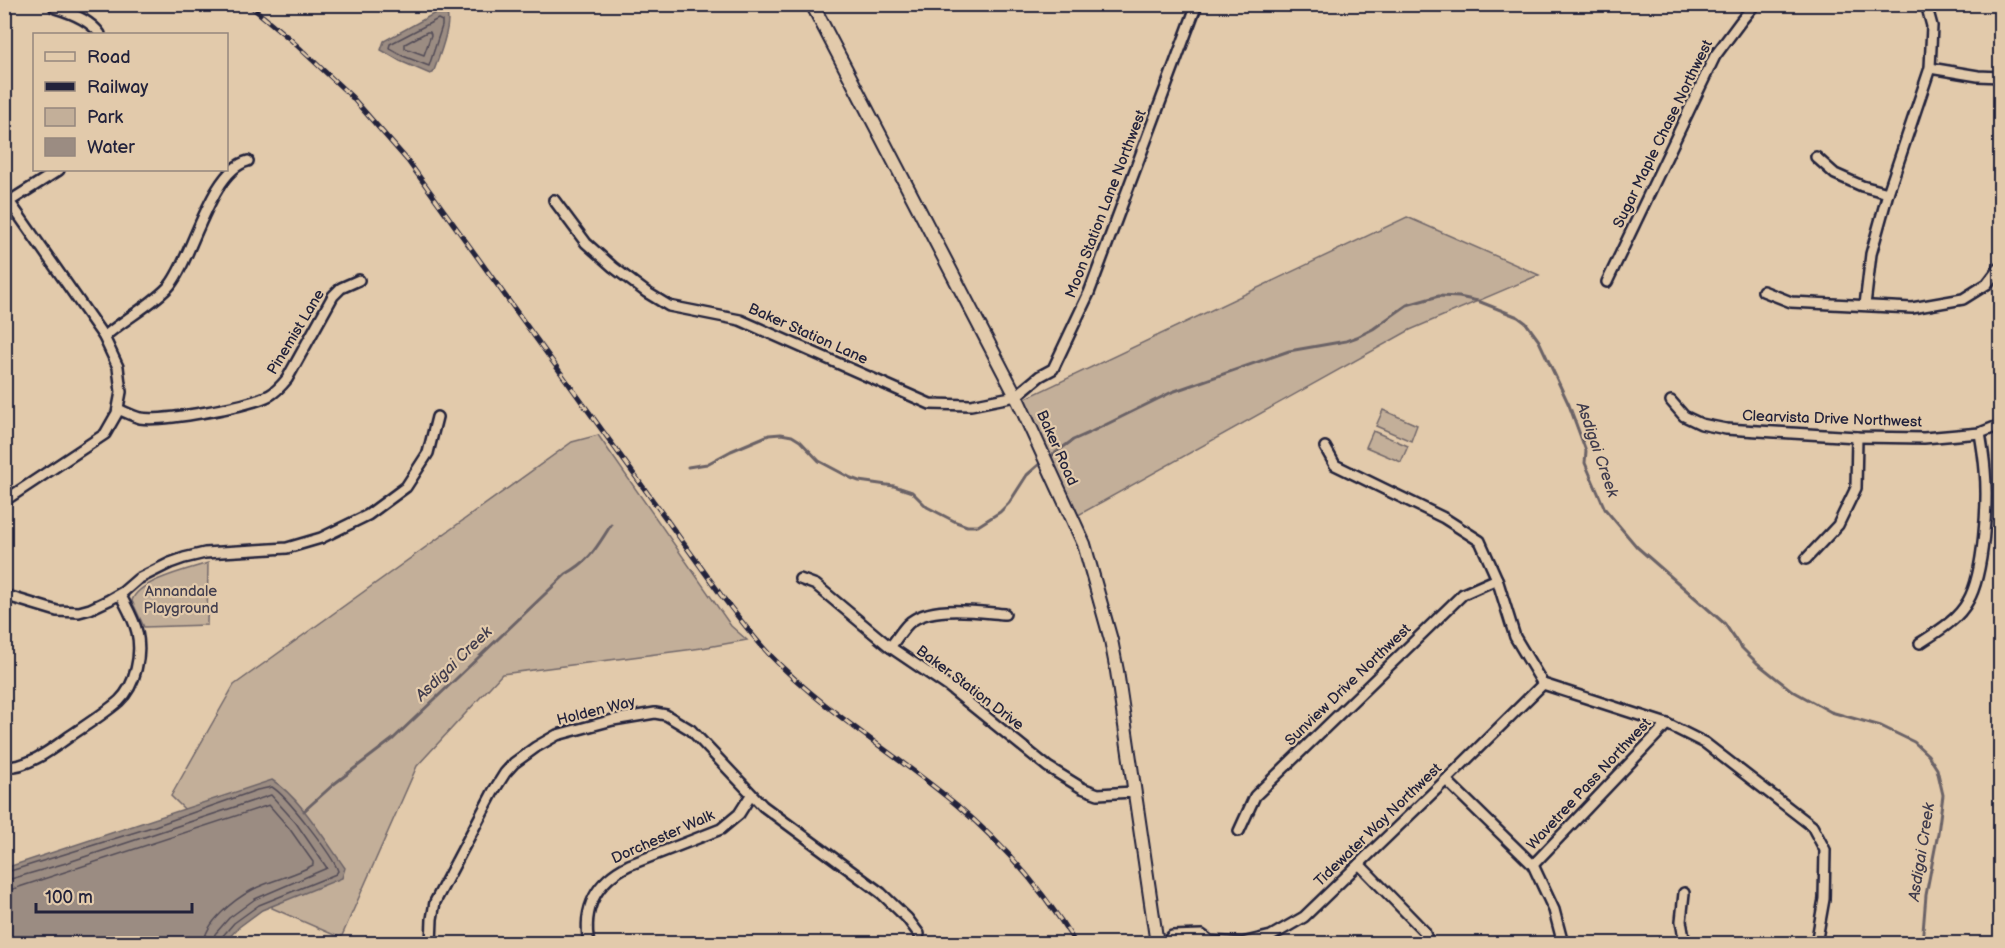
<svg xmlns="http://www.w3.org/2000/svg" width="2005" height="948" font-family="'Balsamiq Sans',sans-serif">
  <rect width="100%" height="100%" fill="#e2caab"/>
  <filter id="ink" filterUnits="userSpaceOnUse"><feTurbulence type="fractalNoise" baseFrequency=".0167" numOctaves="2"/><feDisplacementMap in="SourceGraphic" scale="12" xChannelSelector="R" yChannelSelector="G"/><feConvolveMatrix kernelMatrix="1 2 1 2 8 2 1 2 1" color-interpolation-filters="sRGB"/></filter>
  <g filter="url(#ink)">
    <g fill="#c3af99" stroke="#72686a" stroke-width="1.5">
      <path d="M1407 217 1539 275 1410 330 1073 518 1020 401Z"/>
      <path d="M1383 410 1417 425 1411 441 1376 426Z"/>
      <path d="M1373 431 1408 446 1401 462 1366 447Z"/>
      <path d="M598 435 731 626 747 640 702 648 502 674 417 766 341 938 272 908 277 827 213 837 171 796 234 685 572 442Z"/>
      <path d="M208 563 207 625 144 627 132 601C137 581 189 569 208 563Z"/>
    </g>
    <g fill="#9b8c82" stroke="#6b6266" stroke-width="1.5">
      <path d="M437 12 447 14C452 25 438 60 433 73L430 74 400 61 381 50 384 41Z"/>
      <path d="M272 780C299 796 327 843 345 868L342 878 262 910 239 927 224 943H5V868Z"/>
    </g>
    <g fill="none" stroke-linecap="round" stroke-linejoin="round">
      <g stroke="#524c57" stroke-width="1.5">
        <path d="M438 19 442 21V26L429 66 403 56 389 48 390 44Z"/>
        <path d="M427 32H430L431 35 424 55 405 48V44Z"/>
        <path d="M4 873 155 826 257 790 272 787C286 795 333 856 338 871L336 874 259 905 234 923 221 938 220 944"/>
        <path d="M4 881 66 863 271 795 296 823 327 868 255 899 229 918 215 934 213 944"/>
        <path d="M4 890 13 889 269 805 289 828 313 862V865C294 876 271 880 252 890 235 899 204 923 204 944"/>
      </g>
      <g stroke="#6b6266" stroke-width="3">
        <path d="M1047 459 1073 440 1091 432 1172 392 1289 351 1346 341 1357 337 1373 329 1407 305 1439 296 1459 297 1478 301 1518 317 1526 323 1539 341 1569 405 1586 451 1585 463 1605 509 1637 547 1725 624 1739 645 1757 663 1791 690 1831 712 1881 726 1914 742 1928 755 1937 769 1943 795 1938 833 1926 895 1922 944"/>
        <path d="M688 467 707 464 731 451 769 435 781 434 792 436 800 441 819 461 851 478 859 481 894 486 912 492 927 507 956 522 967 526H978L1000 512 1009 503 1027 475 1043 461"/>
        <path d="M304 811 334 784 393 739 566 574C591 560 596 548 611 525"/>
      </g>
      <g stroke="#22223b" stroke-width="14">
        <g id="street">
          <path d="M55 8C72 13 90 20 100 34"/>
          <path d="M1930 68 1978 76 2000 77"/>
          <path d="M1816 157 1835 174 1862 186 1888 193"/>
          <path d="M4 194 104 337 118 367 121 392 117 413 105 434 4 501"/>
          <path d="M554 200 586 243 613 267 646 292 669 306 740 320 930 404 971 405 1016 396 1040 376 1053 369 1089 293 1197 4"/>
          <path d="M10 201 59 170"/>
          <path d="M1607 282 1715 56 1741 21 1755 4"/>
          <path d="M1763 291 1791 302 1912 308 1963 299 1987 284 2000 267"/>
          <path d="M1865 305 1871 254 1888 193 1930 68 1932 26 1926 4"/>
          <path d="M104 337C123 320 156 302 170 285 193 256 211 170 248 161"/>
          <path d="M1671 401 1684 416 1701 424 1726 429 1857 437 1924 438 1980 433 2000 425"/>
          <path d="M118 409C125 412 133 416 140 418 162 422 250 406 270 395 277 391 282 385 287 379L333 296 341 288 359 280"/>
          <path d="M1325 447 1335 465 1444 518 1480 541 1497 579 1515 637 1543 684 1667 724 1705 743 1812 826 1825 850 1824 899 1816 944"/>
          <path d="M1806 559 1838 525 1856 488 1857 437"/>
          <path d="M800 579 816 585 890 647 949 687 1048 767 1082 788 1098 794 1133 792"/>
          <path d="M4 595 57 611 79 612 90 609 109 600 123 592 138 579 170 563 184 558 205 553 287 548 321 538 368 515 406 487 428 453 437 417"/>
          <path d="M1920 643C1937 632 1958 620 1968 601 1984 574 1988 501 1985 470 1984 457 1982 445 1980 433"/>
          <path d="M890 647C896 640 901 631 908 624 929 604 978 612 1005 614"/>
          <path d="M4 767C28 768 52 749 70 736 86 725 104 714 119 701 136 685 142 654 137 632 134 619 126 606 120 594"/>
          <path d="M1446 780 1533 865 1554 910 1563 944"/>
          <path d="M1239 831 1255 796 1463 594 1497 579"/>
          <path d="M1359 864 1424 931 1429 944"/>
          <path d="M1533 865 1667 724"/>
          <path d="M1684 893 1681 921 1685 944"/>
          <path d="M1166 943 1172 936 1202 935 1210 941 1242 943 1271 936 1304 917 1446 780 1543 684"/>
          <path d="M431 944 432 919 435 902 493 792 505 773 514 763 536 747 557 735 613 720 655 713 666 715 691 730 763 806 881 893 907 918 919 934"/>
          <path d="M589 944C582 907 597 881 629 865L721 829 739 814 751 795"/>
        </g>
      </g>
      <g stroke="#22223b" stroke-width="16">
        <path id="secondary" d="M812 4 1016 396 1084 544 1111 640 1117 671 1157 944"/>
      </g>
      <use href="#street" stroke="#e2caab" stroke-width="9"/>
      <use href="#secondary" stroke="#e2caab" stroke-width="12"/>
      <g stroke="#22223b" stroke-width="5">
        <path id="rail" d="M248 4 290 39 351 96 408 161 721 595C737 615 752 636 770 655 826 713 896 754 958 806 1005 846 1044 891 1076 944"/>
      </g>
      <use href="#rail" stroke="#e2caab" stroke-width="3" stroke-dasharray="9" stroke-linecap="butt"/>
    </g>
  </g>
  <g text-anchor="middle" dominant-baseline="central" stroke-width="4.5" stroke-linejoin="round" paint-order="stroke">
    <g font-size="15" fill="#22223b" stroke="#e2caab">
      <text transform="translate(1663 134) rotate(-64)">Sugar Maple Chase Northwest</text>
      <text transform="translate(1106 204) rotate(-69)">Moon Station Lane Northwest</text>
      <text transform="translate(296 332) rotate(-59)">Pinemist Lane</text>
      <text transform="translate(808 334) rotate(24)">Baker Station Lane</text>
      <text transform="translate(1832 419) rotate(2)">Clearvista Drive Northwest</text>
      <text transform="translate(1057 448) rotate(66)">Baker Road</text>
      <text transform="translate(1348 685) rotate(-44)">Sunview Drive Northwest</text>
      <text transform="translate(970 688) rotate(37)">Baker Station Drive</text>
      <text transform="translate(596 711) rotate(-14)">Holden Way</text>
      <text transform="translate(1589 784) rotate(-47)">Wavetree Pass Northwest</text>
      <text transform="translate(1378 825) rotate(-44)">Tidewater Way Northwest</text>
      <text transform="translate(663 837) rotate(-24)">Dorchester Walk</text>
    </g>
    <g font-size="15" fill="#423e4e" stroke="#e2caab">
      <text x="181" y="591">Annandale<tspan x="181" dy="17">Playground</tspan></text>
    </g>
    <g font-size="16" font-style="italic" fill="#403c4d" stroke="#e2caab">
      <text transform="translate(1597 450) rotate(71)">Asdigai Creek</text>
      <text transform="translate(454 664) rotate(-44)">Asdigai Creek</text>
      <text transform="translate(1922 852) rotate(-81)">Asdigai Creek</text>
    </g>
  </g>
  <rect width="2005" height="948" fill="none" stroke="#e2caab" stroke-width="24"/>
  <rect x="12" y="12" width="1981" height="924" fill="none" stroke="#22223b" stroke-width="2" filter="url(#ink)"/>
  <rect x="33" y="33" width="195" height="138" fill="#e2caab" stroke="#95877e" stroke-width="1.5"/>
  <rect x="45" y="52" width="30" height="9" fill="#e2caab" stroke="#95877e" stroke-width="1.5"/>
  <text x="87" y="63" font-size="18" fill="#22223b">Road</text>
  <rect x="45" y="82" width="30" height="9" fill="#22223b" stroke="#95877e" stroke-width="1.5"/>
  <text x="87" y="93" font-size="18" fill="#22223b">Railway</text>
  <rect x="45" y="108" width="30" height="18" fill="#c3af99" stroke="#95877e" stroke-width="1.5"/>
  <text x="87" y="123" font-size="18" fill="#22223b">Park</text>
  <rect x="45" y="138" width="30" height="18" fill="#9b8c82" stroke="#95877e" stroke-width="1.5"/>
  <text x="87" y="153" font-size="18" fill="#22223b">Water</text>
  <path d="M36 903v9h156v-9" fill="none" stroke="#22223b" stroke-width="3"/>
  <text x="45" y="903" font-size="18" fill="#22223b" stroke="#e2caab" stroke-width="4.5" paint-order="stroke">100 m</text>
</svg>
